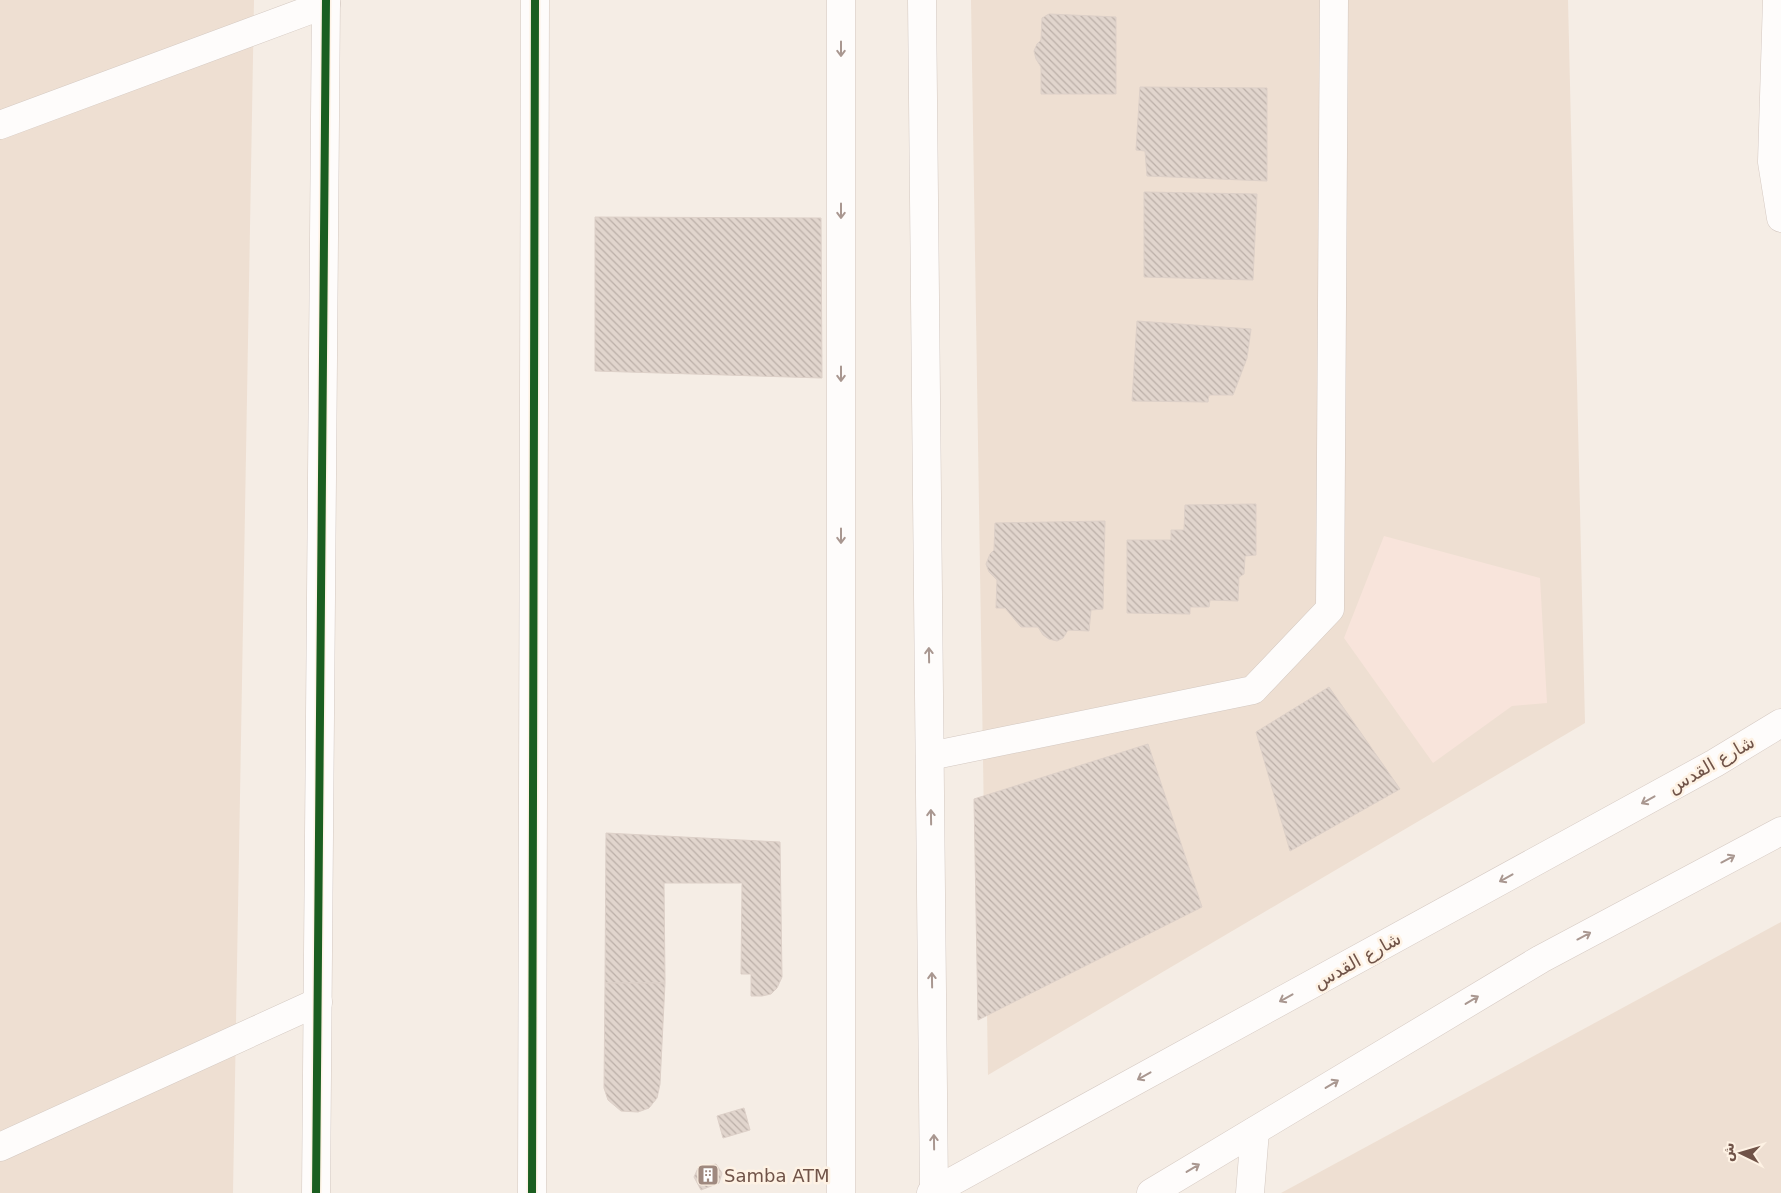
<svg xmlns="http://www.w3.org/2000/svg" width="1781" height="1193" font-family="'DejaVu Sans',Cairo,sans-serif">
  <defs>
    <pattern id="building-back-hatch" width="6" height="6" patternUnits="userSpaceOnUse" patternTransform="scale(1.25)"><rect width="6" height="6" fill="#e1d5cd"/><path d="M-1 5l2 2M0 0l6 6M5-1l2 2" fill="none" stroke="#bbafa8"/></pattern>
  </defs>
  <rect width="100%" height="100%" fill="#f5ede5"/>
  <g fill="#eedfd2">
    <path d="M0 0H254L233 1193H0Z"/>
    <path d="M971 0H1568L1585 723 988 1075Z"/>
    <path d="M1781 922V1193H1281Z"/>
  </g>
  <path fill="#f8e4db" d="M1384 536 1540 578 1547 703 1512 706 1433 763 1344 638Z"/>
  <g fill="url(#building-back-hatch)" stroke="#ddd0c8">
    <path d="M1049 14 1116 17V94H1041V67L1036 59 1034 51 1037 44 1041 40 1042 18Z"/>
    <path d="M1140 87 1267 88V181L1147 176 1145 151 1136 150Z"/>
    <path d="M1144 192 1257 194 1253 280 1144 277Z"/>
    <path d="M595 217 821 218 822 378 595 371Z"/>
    <path d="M1137 321 1251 329 1247 358 1233 395H1209L1208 402 1132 401Z"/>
    <path d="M1256 504V555L1245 556 1244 574 1239 577 1238 601 1210 600 1209 607H1190V614L1127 613V540H1171V530H1184L1185 505Z"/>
    <path d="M1105 521 1103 609 1091 610 1089 631 1068 630 1063 638 1057 641 1049 639 1043 635 1038 627H1021L1005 608H996L997 580 989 572 986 564 990 554 994 550 995 523Z"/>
    <path d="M1329 687 1400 789 1290 851 1256 732Z"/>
    <path d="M1148 744 1202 907 978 1020 974 799Z"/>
    <path d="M606 833 780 842 782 977 777 988 771 994 762 996H751V974H741L742 883H664L665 983H605Z"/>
    <path d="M605 983H665L660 1084 657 1098 649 1108 638 1112 621 1111 608 1100 604 1088Z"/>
    <path d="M744 1108 750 1130 723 1138 717 1116Z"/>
    <path d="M716 1164 722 1173 719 1183 701 1190 694 1177 698 1168Z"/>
  </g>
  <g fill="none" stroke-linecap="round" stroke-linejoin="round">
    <g stroke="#d3c8c1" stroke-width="29">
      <g id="minor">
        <path d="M922 0 934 1191"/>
        <path d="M0 125 326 4"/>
        <path d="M930 756 1253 690 1330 609 1334 0"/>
        <path d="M0 1147 318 1002"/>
        <path d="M316 1193 326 0"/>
        <path d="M532 1193 535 0"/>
        <path d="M841 1193V0"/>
        <path d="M1250 1193 1255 1131"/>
      </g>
    </g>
    <g stroke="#d5c9c2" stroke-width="29">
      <g id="secondary">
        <path d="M1777 0 1772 162 1781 218"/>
        <path d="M931 1193 1715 763 1781 723"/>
        <path d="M1151 1193 1541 959 1781 831"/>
      </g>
    </g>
    <use href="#minor" stroke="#fefcfb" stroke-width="28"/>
    <use href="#secondary" stroke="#fefcfb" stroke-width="28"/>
    <g stroke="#fef2e4" stroke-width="11">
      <g id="cycleway">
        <path d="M316 1193 326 0"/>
        <path d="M532 1193 535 0"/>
      </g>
    </g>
    <use href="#cycleway" stroke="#1b5e20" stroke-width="8"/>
  </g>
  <defs><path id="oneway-shaft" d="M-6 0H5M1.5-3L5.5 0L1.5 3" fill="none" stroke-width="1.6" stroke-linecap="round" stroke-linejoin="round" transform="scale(1.25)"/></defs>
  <g stroke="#a99790">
    <use href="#oneway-shaft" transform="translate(841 49) rotate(90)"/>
    <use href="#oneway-shaft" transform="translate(841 211) rotate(90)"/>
    <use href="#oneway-shaft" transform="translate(841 374) rotate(90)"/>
    <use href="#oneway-shaft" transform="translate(841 536) rotate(90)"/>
    <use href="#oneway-shaft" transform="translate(929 655) rotate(-91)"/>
    <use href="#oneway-shaft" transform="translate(1648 800) rotate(151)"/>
    <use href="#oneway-shaft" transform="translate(931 817) rotate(-91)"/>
    <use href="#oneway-shaft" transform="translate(1728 859) rotate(-28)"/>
    <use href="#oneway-shaft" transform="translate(1506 878) rotate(151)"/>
    <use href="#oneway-shaft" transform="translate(1584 936) rotate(-28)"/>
    <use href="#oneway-shaft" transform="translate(932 980) rotate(-91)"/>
    <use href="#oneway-shaft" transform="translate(1286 998) rotate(151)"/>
    <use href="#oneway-shaft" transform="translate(1472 1000) rotate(-31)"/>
    <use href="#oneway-shaft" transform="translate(1144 1076) rotate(151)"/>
    <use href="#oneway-shaft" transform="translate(1332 1084) rotate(-31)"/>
    <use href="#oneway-shaft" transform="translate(934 1142) rotate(-91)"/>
    <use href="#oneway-shaft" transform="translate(1193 1168) rotate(-31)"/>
  </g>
  <defs>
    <g id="building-square" transform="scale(1.125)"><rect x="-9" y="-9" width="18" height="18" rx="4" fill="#9f897f" stroke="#fef2e4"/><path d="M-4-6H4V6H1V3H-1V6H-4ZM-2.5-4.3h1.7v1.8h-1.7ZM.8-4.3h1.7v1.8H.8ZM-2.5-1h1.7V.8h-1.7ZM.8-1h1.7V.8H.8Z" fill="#fff"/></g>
  </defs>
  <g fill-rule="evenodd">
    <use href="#building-square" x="708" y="1175"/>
  </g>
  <g text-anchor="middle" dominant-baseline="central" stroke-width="5" stroke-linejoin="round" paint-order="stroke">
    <g font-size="18" fill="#705348" stroke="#fef2e4">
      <text transform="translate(1711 764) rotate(-30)">شارع القدس</text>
      <text transform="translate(1357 960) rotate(-29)">شارع القدس</text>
    </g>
    <g font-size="18" fill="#705348" stroke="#fef2e4" text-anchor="start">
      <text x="724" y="1175">Samba ATM</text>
    </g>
  </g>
  <g transform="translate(1741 1153) rotate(275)" stroke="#fef2e4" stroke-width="4" paint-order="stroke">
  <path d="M0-4L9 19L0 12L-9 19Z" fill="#705348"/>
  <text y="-8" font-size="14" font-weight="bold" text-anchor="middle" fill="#705348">ش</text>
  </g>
</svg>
